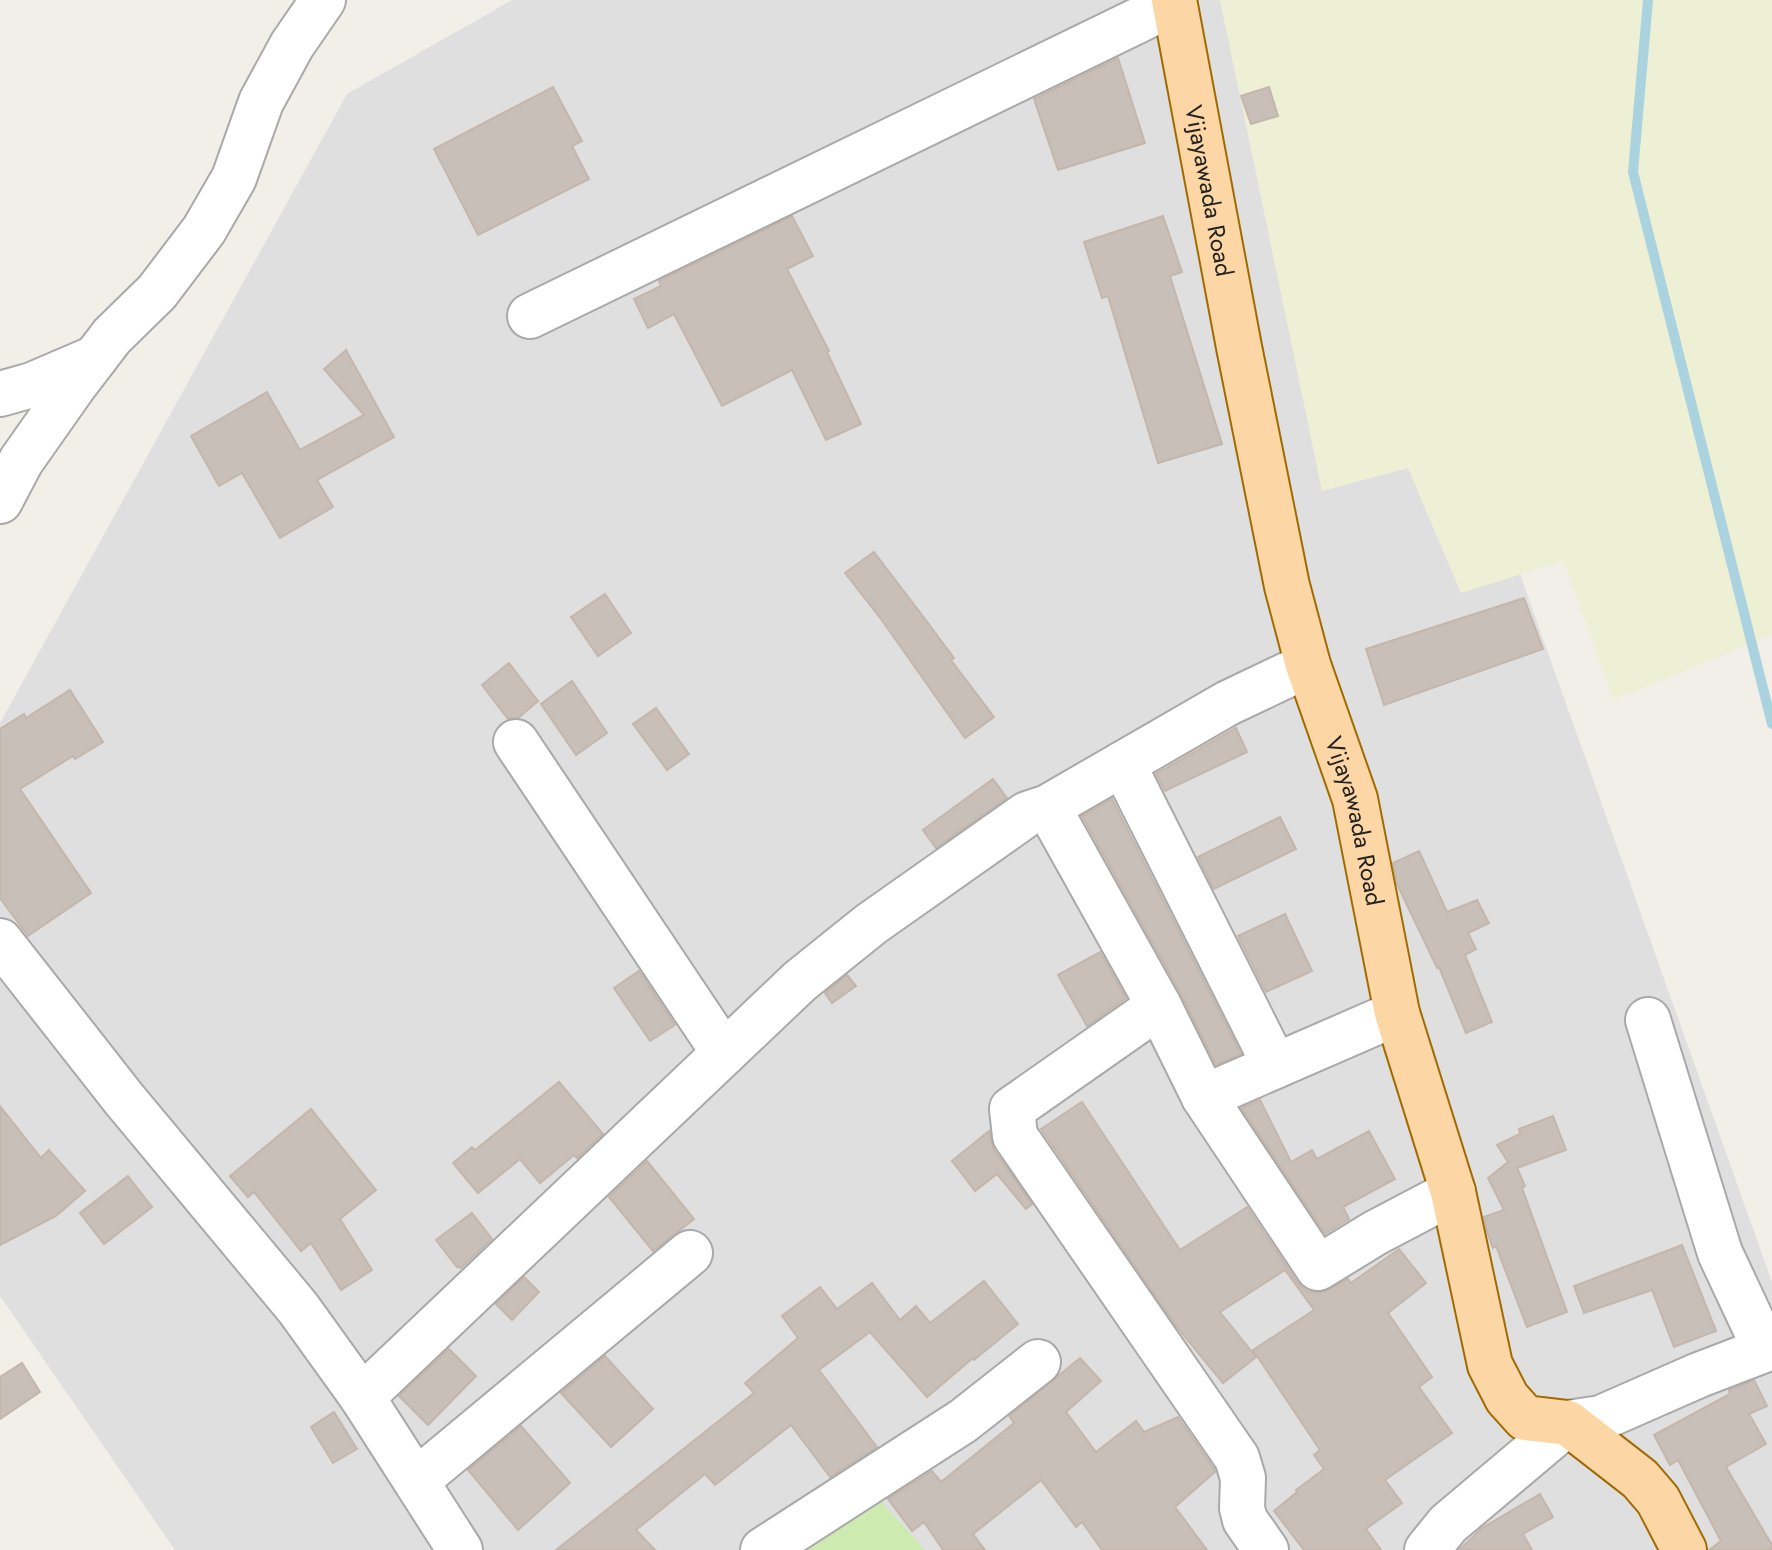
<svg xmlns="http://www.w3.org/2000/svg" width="1772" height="1550" font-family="Jost,sans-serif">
  <rect width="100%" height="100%" fill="#f2efe9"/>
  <path fill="#e0dfdf" d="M512 0H1258L1359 122 1772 1282V1550H175L0 1296V723L347 94Z"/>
  <path fill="#eef0d5" d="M1220 0H1772V635L1613 700 1564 561 1461 593 1408 468 1322 491Z"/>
  <path fill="#cdebb0" d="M869 1488 925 1550H791Z"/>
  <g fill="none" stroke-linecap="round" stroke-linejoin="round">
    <path stroke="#aad3df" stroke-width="10" d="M1648 0 1633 172 1772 724"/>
  </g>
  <g fill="#c7bfb8" stroke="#c4b6ab" stroke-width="2">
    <path d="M1118 58 1145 143 1058 170 1034 99Z"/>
    <path d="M553 87 582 141 572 146 589 179 478 235 434 149Z"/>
    <path d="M1269 87 1278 116 1251 124 1241 96Z"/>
    <path d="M792 216 813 256 787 269 829 351 827 352 861 424 826 440 792 370 722 406 674 314 648 328 634 299 661 286 659 281Z"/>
    <path d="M1163 216 1182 272 1170 276 1222 444 1158 463 1108 296 1102 298 1084 242Z"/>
    <path d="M346 350 394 437 317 480 333 507 280 538 242 473 219 486 191 436 267 392 300 450 364 415 324 369Z"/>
    <path d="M874 552 919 611 954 658 951 660 994 717 965 738 881 619 845 573Z"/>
    <path d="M605 594 631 633 598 656 571 617Z"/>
    <path d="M1524 598 1543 649 1384 705 1366 649Z"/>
    <path d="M509 663 538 701 518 718 508 719 482 685Z"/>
    <path d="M572 681 607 733 576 755 541 704Z"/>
    <path d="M70 690 103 742 75 759 73 756 20 789 91 893 28 936 0 898V729L24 714 26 718Z"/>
    <path d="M656 708 689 754 667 770 633 724Z"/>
    <path d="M1236 728 1247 752 1165 791 1156 774Z"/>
    <path d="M993 779 1007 798 936 848 923 830Z"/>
    <path d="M1112 799 1241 1054 1216 1065 1181 994 1082 816Z"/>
    <path d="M1280 817 1296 849 1214 889 1198 857Z"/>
    <path d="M1419 851 1447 912 1477 900 1489 923 1468 933 1476 949 1465 955 1492 1022 1466 1033 1439 967 1437 968 1397 884 1393 863Z"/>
    <path d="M1285 914 1312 971 1266 992 1238 936Z"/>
    <path d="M1100 952 1126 998 1087 1026 1058 975Z"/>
    <path d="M639 971 675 1025 650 1041 614 988Z"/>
    <path d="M847 975 856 986 832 1003 825 993Z"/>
    <path d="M559 1082 603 1134 577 1158 574 1155 540 1183 520 1159 478 1193 453 1163 472 1147 475 1150Z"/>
    <path d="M1260 1100 1291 1162 1312 1150 1317 1159 1369 1131 1395 1179 1343 1207 1349 1219 1325 1234 1241 1108Z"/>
    <path d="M1082 1102 1180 1250 1247 1207 1297 1282 1307 1291 1320 1293 1348 1279 1351 1283 1399 1249 1426 1283 1388 1313 1432 1377 1419 1387 1452 1433 1385 1480 1402 1503 1366 1529 1381 1550H1304L1274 1511 1297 1492 1296 1490 1324 1469 1314 1455 1320 1450 1253 1350 1314 1310 1285 1270 1220 1312 1256 1357 1223 1383 1176 1326 1041 1129Z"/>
    <path d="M0 1106 41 1158 49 1150 85 1191 56 1216 0 1245Z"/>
    <path d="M311 1109 376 1190 340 1219 372 1270 341 1290 311 1243 301 1251 254 1192 248 1197 230 1176Z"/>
    <path d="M1553 1116 1566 1150 1517 1168 1525 1186 1522 1188 1567 1312 1527 1327 1496 1246 1493 1248 1487 1232 1484 1217 1504 1210 1488 1178 1508 1162 1497 1145 1520 1134 1519 1129Z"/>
    <path d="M989 1131 994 1150 1032 1204 1026 1209 997 1174 975 1191 952 1161Z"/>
    <path d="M647 1161 694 1219 653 1251 609 1197Z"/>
    <path d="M128 1176 152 1207 104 1244 80 1213Z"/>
    <path d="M472 1213 492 1239 461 1268 457 1267 436 1240Z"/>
    <path d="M1682 1245 1716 1331 1674 1347 1652 1290 1584 1313 1574 1286Z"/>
    <path d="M524 1277 539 1292 512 1320 496 1304Z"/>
    <path d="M984 1281 1018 1324 974 1360 973 1358 927 1397 870 1332 819 1370 877 1447 830 1477 791 1425 715 1485 705 1474 636 1530 655 1550H556L754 1393 745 1383 798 1338 782 1316 820 1287 837 1309 872 1283 900 1320 916 1306 930 1323Z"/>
    <path d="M449 1349 476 1376 428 1425 399 1396Z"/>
    <path d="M605 1356 653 1409 611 1447 561 1393Z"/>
    <path d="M1080 1358 1101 1381 1066 1412 1096 1452 1136 1421 1144 1432 1178 1417 1214 1469 1215 1472 1175 1507 1207 1550H1102L1082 1522 1076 1527 1041 1480 973 1534 985 1550H943L924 1522 912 1531 888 1499 932 1471 941 1482 1014 1423 1009 1416Z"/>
    <path d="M22 1363 40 1392 0 1419V1377Z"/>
    <path d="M1754 1380 1767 1406 1749 1414 1766 1444 1726 1467 1772 1545V1550H1709L1721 1541 1678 1460 1670 1465 1654 1435 1730 1394 1729 1390Z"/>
    <path d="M334 1412 357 1449 333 1463 311 1427Z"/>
    <path d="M521 1426 570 1483 518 1530 468 1470Z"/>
    <path d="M1540 1494 1553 1517 1523 1534 1532 1550H1459L1482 1528Z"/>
  </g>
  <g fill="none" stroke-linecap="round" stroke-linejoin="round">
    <g stroke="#a9a9a9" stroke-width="48">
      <g id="minor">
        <path d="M530 316 1174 3"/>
        <path d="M0 394 32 385 95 358"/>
        <path d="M0 501 21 461 73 387 112 336 157 292 204 230 234 178 261 102 292 45 323 0"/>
        <path d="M516 742 724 1053"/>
        <path d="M1123 764 1275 1066"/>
        <path d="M1048 807 1159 1006 1204 1097 1318 1268 1375 1233 1453 1192"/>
        <path d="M0 941 124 1099 298 1308 362 1397 460 1550"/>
        <path d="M1159 1006 1012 1109 1015 1136 1237 1458 1243 1478 1242 1508 1245 1520 1266 1550"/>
        <path d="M1648 1020 1720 1253 1765 1349"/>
        <path d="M1204 1097 1397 1013"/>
        <path d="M362 1397 800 981 871 924 1027 814 1048 807 1228 703 1308 665"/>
        <path d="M416 1481 690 1253"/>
        <path d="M763 1550 963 1421 1038 1362"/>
        <path d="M1427 1550 1448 1524 1568 1423 1601 1418 1699 1375 1772 1347"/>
      </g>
    </g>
    <g stroke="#a06b00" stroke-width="48">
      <g id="major">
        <path id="s1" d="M1174 0 1239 347 1287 586 1308 665 1355 799 1397 1013 1453 1192 1490 1365 1507 1398 1525 1418 1568 1423 1640 1479 1658 1500 1684 1550"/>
      </g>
    </g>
    <use href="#minor" stroke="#fff" stroke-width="44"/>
    <use href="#major" stroke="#fcd6a4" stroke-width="44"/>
  </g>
  <g text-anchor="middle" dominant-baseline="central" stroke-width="6" stroke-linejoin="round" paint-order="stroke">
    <g font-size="24" fill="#222" stroke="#fff">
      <text stroke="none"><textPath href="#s1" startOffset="194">Vijayawada Road</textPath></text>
      <text stroke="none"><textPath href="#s1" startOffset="842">Vijayawada Road</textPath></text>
    </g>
  </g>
</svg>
